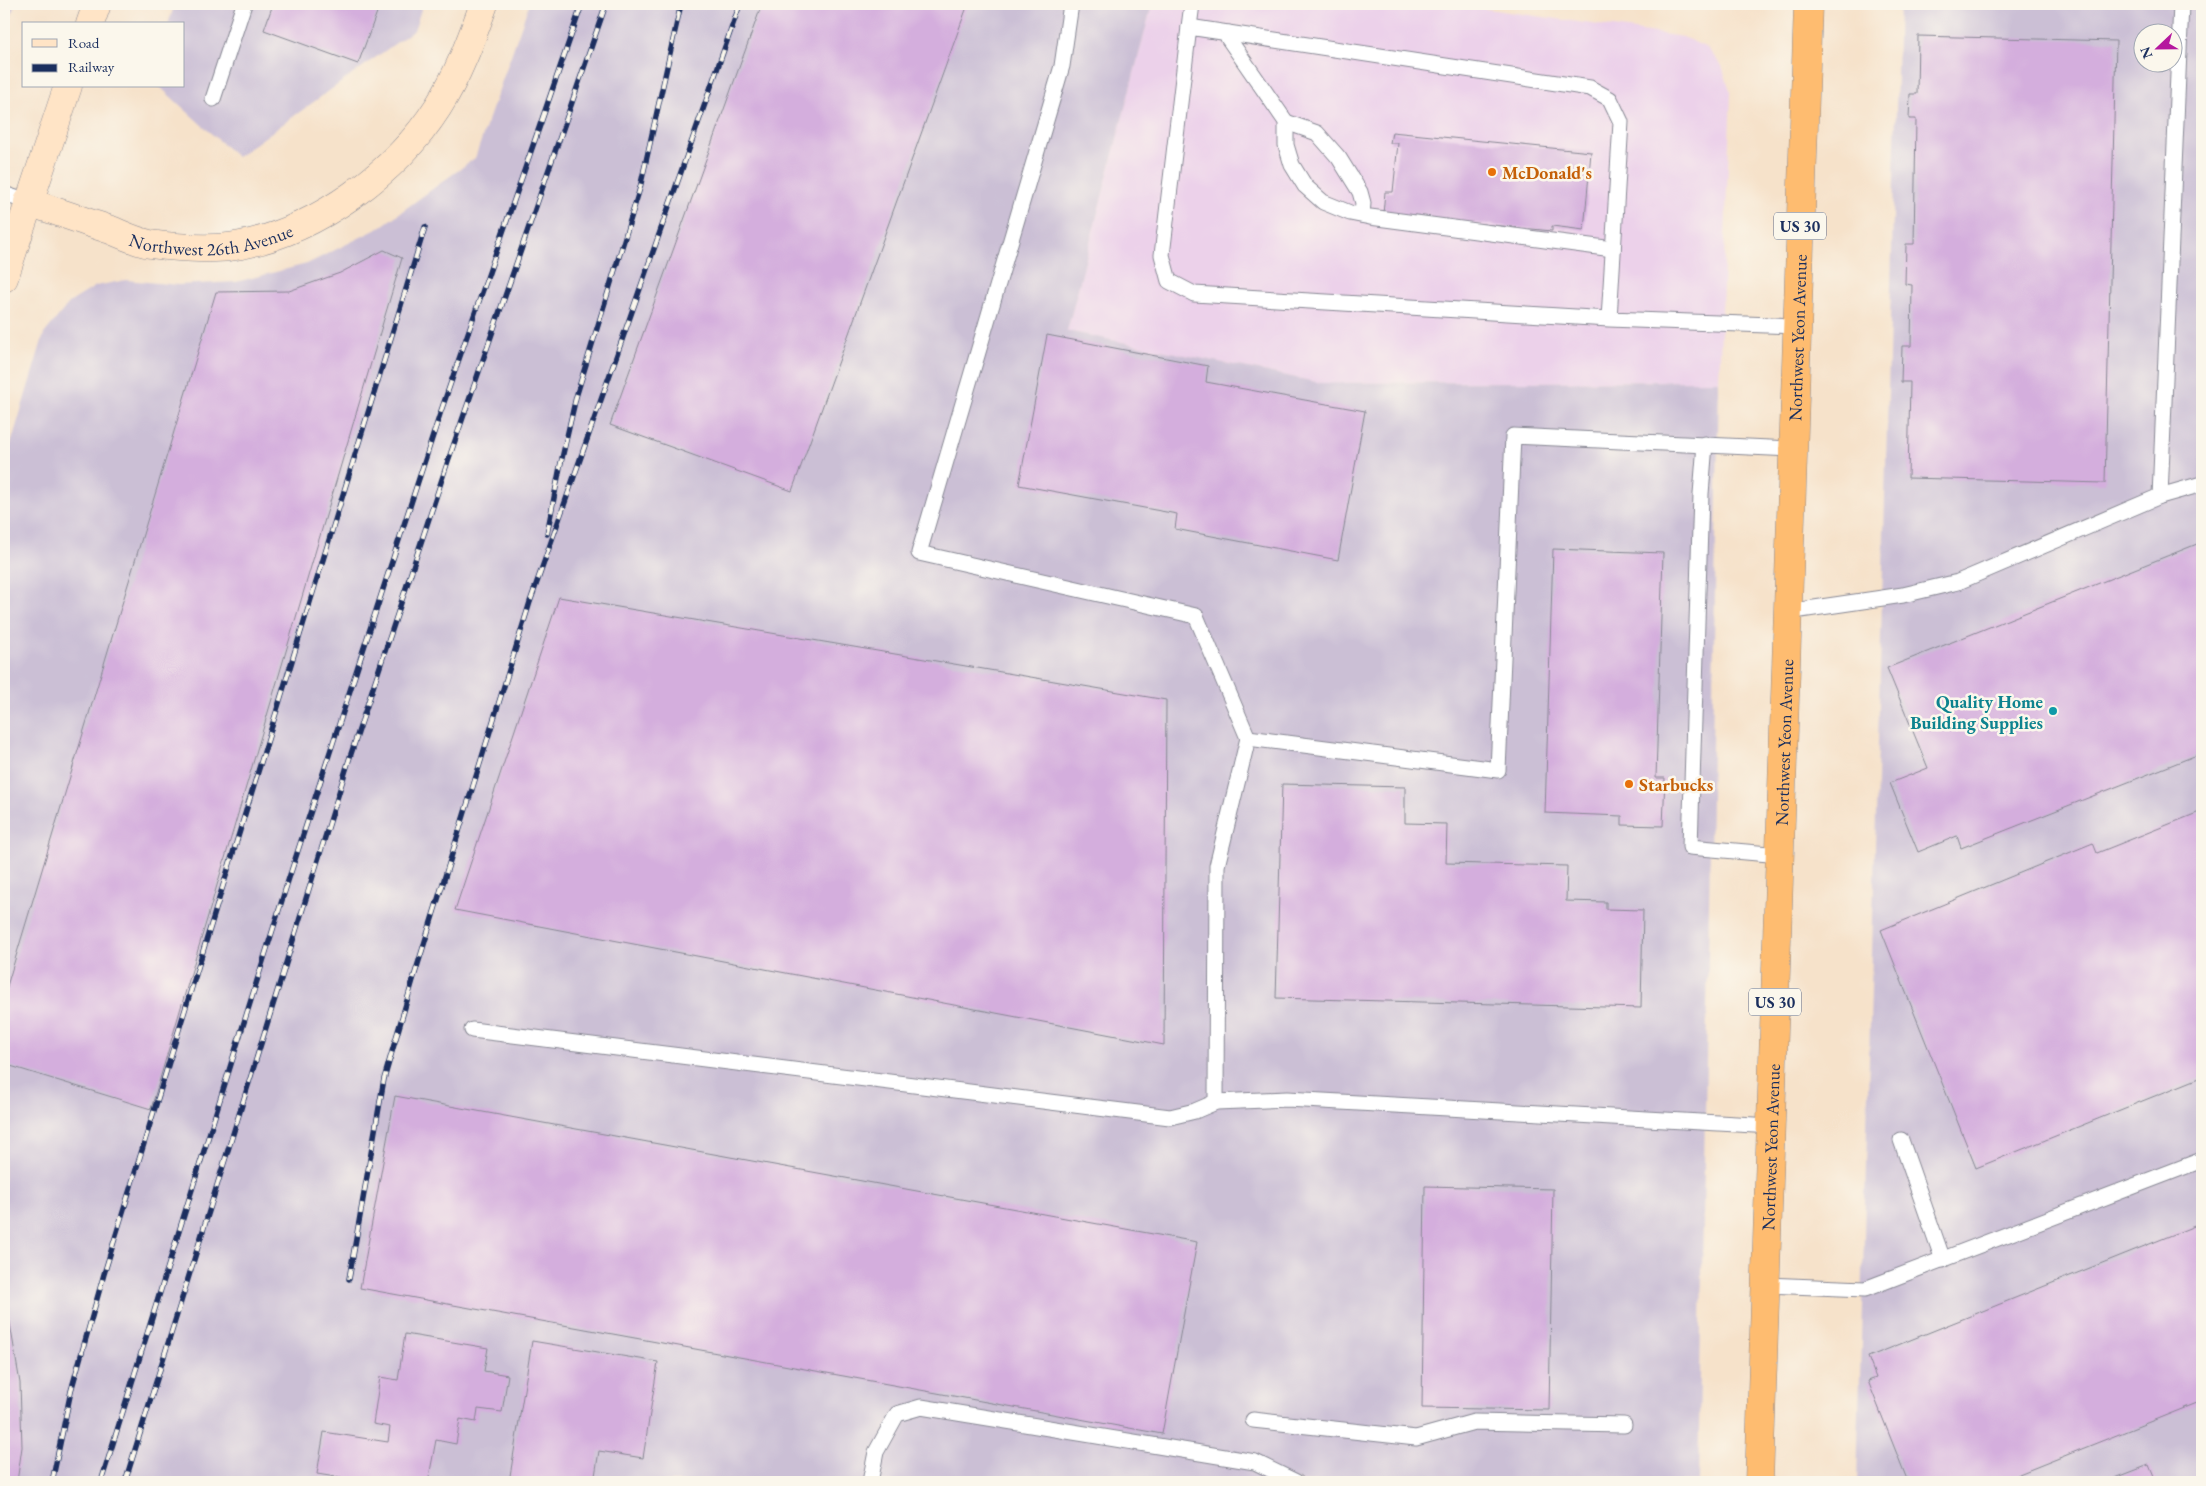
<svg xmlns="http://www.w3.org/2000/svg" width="2206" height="1486" font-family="'EB Garamond',serif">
  <rect width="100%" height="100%" fill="#fbf7ec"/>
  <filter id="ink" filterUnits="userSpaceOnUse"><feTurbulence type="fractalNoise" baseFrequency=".02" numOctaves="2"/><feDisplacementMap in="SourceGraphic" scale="10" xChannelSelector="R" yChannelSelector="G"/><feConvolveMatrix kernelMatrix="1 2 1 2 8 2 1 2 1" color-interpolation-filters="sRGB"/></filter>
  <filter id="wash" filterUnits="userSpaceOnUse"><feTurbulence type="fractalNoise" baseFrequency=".0096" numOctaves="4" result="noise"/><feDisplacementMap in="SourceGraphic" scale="20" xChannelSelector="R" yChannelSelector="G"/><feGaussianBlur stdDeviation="1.12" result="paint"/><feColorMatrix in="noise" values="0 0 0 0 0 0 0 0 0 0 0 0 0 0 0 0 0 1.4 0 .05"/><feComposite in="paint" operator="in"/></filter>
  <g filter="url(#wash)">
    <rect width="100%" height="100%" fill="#f6e2ca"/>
    <path fill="#ecd1ea" d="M1152 4H1452L1683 37 1707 48 1722 66 1731 93 1719 381 1321 383 1067 331Z"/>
    <g fill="#cbbfd5" fill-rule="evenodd">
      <path d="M4 4H15L4 40Z"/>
      <path d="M175 4H423L414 30 237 157 159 86H184V24H168Z"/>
      <path d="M529 4H1152L1067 331 1321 383 1719 381 1698 1482H4V467L44 334 69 303 96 286 126 280 178 285 236 282 307 264 379 228 475 158Z"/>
      <path d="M1899 4H2202V1482H1857ZM2144 32H2174V62H2144Z"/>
    </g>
    <g id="blocks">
      <g fill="#d4aedd">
        <path d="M273 4H380L358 64 264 30Z"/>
        <path d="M762 4H968L792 491 610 425Z"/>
        <path d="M1918 36 2116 41 2105 483 1908 478 1910 382H1901L1902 346H1911L1912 285 1905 284 1906 244H1914L1916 119H1909L1910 94H1917Z"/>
        <path d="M1392 132 1591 152 1584 230 1552 226V231L1383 214 1385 192H1393L1398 143H1390Z"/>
        <path d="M384 250 402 258 151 1109 4 1064V996L216 292 289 291 340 273Z"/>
        <path d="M1047 335 1208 366 1206 382 1365 411 1338 560 1175 529 1177 514 1019 485Z"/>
        <path d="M2202 542V753L1961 848 1957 836 1918 852 1890 783 1928 768 1887 668Z"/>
        <path d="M1553 549 1663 553 1656 778H1665L1663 826 1622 825V816L1545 813Z"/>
        <path d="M559 597 1166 700 1164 1045 455 910Z"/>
        <path d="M1282 784 1405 787V823L1447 824 1446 863 1567 866 1566 901 1606 902V909L1643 910 1641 1008 1276 998Z"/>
        <path d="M2202 811V1077L1976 1168 1881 930 2093 843 2097 853Z"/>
        <path d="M395 1096 1197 1242 1162 1434 360 1288Z"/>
        <path d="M1425 1186 1553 1189 1549 1410 1422 1408Z"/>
        <path d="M2202 1223V1401L1999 1482H1908L1868 1381 1876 1378 1868 1357Z"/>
        <path d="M4 1299 8 1312 20 1383 22 1447 17 1482H4Z"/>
        <path d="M405 1334 488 1348 484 1371 508 1375 502 1412 478 1409 476 1422 460 1419 456 1444 436 1440 428 1482H367L317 1474 324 1432 388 1442 390 1427 373 1424 380 1377 398 1380Z"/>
        <path d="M532 1341 658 1362 643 1458 599 1451 594 1482H509Z"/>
        <path d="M2149 1465 2156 1482H2105Z"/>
      </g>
    </g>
  </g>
  <g filter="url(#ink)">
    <use href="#blocks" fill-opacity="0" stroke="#888894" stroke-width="1"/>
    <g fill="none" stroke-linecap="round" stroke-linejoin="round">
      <g stroke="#888894" stroke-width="17">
        <g id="lane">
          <path d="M1071 4 1062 66 919 553 1196 616 1248 738 1217 866 1216 1102"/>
          <path d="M1189 27 1192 4"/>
          <path d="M1229 33 1228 38 1286 122V145L1292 165 1305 186 1323 202 1350 213 1370 217 1613 249"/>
          <path d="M213 99 244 4"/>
          <path d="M1286 122 1317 133 1339 158 1360 192 1363 203 1362 215"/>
          <path d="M4 194 28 202"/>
          <path d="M1609 319 1621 122 1610 99 1590 88 1189 27 1162 255 1169 281 1194 294 1609 319 1796 326"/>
          <path d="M1705 444 1701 494 1690 847 1780 855"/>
          <path d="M2160 496 2181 4"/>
          <path d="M1787 612 1903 595 1958 582 2160 496 2202 484"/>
          <path d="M1248 738 1498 770 1513 436 1792 449"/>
          <path d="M472 1030 1170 1117 1195 1111 1216 1102 1287 1099 1772 1126"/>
          <path d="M1901 1140 1943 1260"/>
          <path d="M1766 1285 1865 1289 2202 1160"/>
          <path d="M1253 1420 1416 1438 1474 1422 1624 1425"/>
          <path d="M870 1482 876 1452 897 1414 921 1407 1255 1462 1296 1482"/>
        </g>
      </g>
      <g stroke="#888894" stroke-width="29">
        <g id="secondary">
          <path d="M90 24 97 4"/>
          <path id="s1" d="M28 202C56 211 83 221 111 230 123 235 137 242 150 244 179 248 212 251 241 245 317 230 396 173 438 107 458 75 471 40 484 4"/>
          <path d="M4 278 68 86"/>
        </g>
      </g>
      <g stroke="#888894" stroke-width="29">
        <g id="highway">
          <path id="s2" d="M1759 1482 1808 4"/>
        </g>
      </g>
      <use href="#lane" stroke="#fff" stroke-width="15"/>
      <use href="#secondary" stroke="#ffe4c6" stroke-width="28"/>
      <use href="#highway" stroke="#febc70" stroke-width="28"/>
      <g stroke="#1b2f5e" stroke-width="5.5">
        <g id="rail">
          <path d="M547 534 560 467 576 397 640 188 681 4"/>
          <path d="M349 1279 384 1079 413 980 530 602 740 4"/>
          <path d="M52 1482 71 1391 104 1274 425 227"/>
          <path d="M101 1482 288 881 441 411 582 4"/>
          <path d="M125 1482 349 760 448 461 606 4"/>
        </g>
      </g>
      <use href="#rail" stroke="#fbf7ec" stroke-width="4" stroke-dasharray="11" stroke-linecap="butt"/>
    </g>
  </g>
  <g fill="#e8710a" stroke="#fbf7ec" stroke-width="2">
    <circle cx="1492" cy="172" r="5"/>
    <circle cx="1629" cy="784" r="5"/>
  </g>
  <circle fill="#0f9aa8" stroke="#fbf7ec" stroke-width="2" cx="2053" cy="711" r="5"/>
  <g text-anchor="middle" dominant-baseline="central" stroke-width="5" stroke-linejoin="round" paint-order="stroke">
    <g fill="#fbf7ec" stroke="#5e6b89" stroke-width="1">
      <rect x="1774" y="212.5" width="52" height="27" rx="4"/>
      <rect x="1749" y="988.5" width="52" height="27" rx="4"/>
    </g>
    <g font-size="16" font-weight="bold" fill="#1b2f5e">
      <text x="1800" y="226">US 30</text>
      <text x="1775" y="1002">US 30</text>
    </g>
    <g font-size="18" font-weight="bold" fill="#c56008" stroke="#fbf7ec" text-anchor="start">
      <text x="1502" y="172">McDonald's</text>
      <text x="1639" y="784">Starbucks</text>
    </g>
    <g font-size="18" fill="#1b2f5e" stroke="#fbf7ec">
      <text stroke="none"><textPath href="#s1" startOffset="191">Northwest 26th Avenue</textPath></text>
      <text stroke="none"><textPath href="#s2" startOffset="1145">Northwest Yeon Avenue</textPath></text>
      <text stroke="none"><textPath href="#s2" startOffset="740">Northwest Yeon Avenue</textPath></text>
      <text stroke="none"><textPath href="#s2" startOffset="335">Northwest Yeon Avenue</textPath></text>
    </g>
    <g font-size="18" font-weight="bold" fill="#0d838f" stroke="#fbf7ec" text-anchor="end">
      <text x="2043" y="701">Quality Home<tspan x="2043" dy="21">Building Supplies</tspan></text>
    </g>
  </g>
  <rect width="2206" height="1486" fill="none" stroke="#fbf7ec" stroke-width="20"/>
  <rect x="22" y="22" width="162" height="65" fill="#fbf7ec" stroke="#a1a7b3"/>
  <rect x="32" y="39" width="25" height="8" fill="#ffe4c6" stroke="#a1a7b3"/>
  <text x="68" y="48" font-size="15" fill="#1b2f5e">Road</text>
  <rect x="32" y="64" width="25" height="8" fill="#1b2f5e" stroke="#a1a7b3"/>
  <text x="68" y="72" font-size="15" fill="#1b2f5e">Railway</text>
  <g transform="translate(2158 48) rotate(248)"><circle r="24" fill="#fbf7ec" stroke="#a1a7b3"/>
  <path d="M0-4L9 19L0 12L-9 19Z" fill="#b5179e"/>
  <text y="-8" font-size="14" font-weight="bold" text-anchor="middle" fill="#1b2f5e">N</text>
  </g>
</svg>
